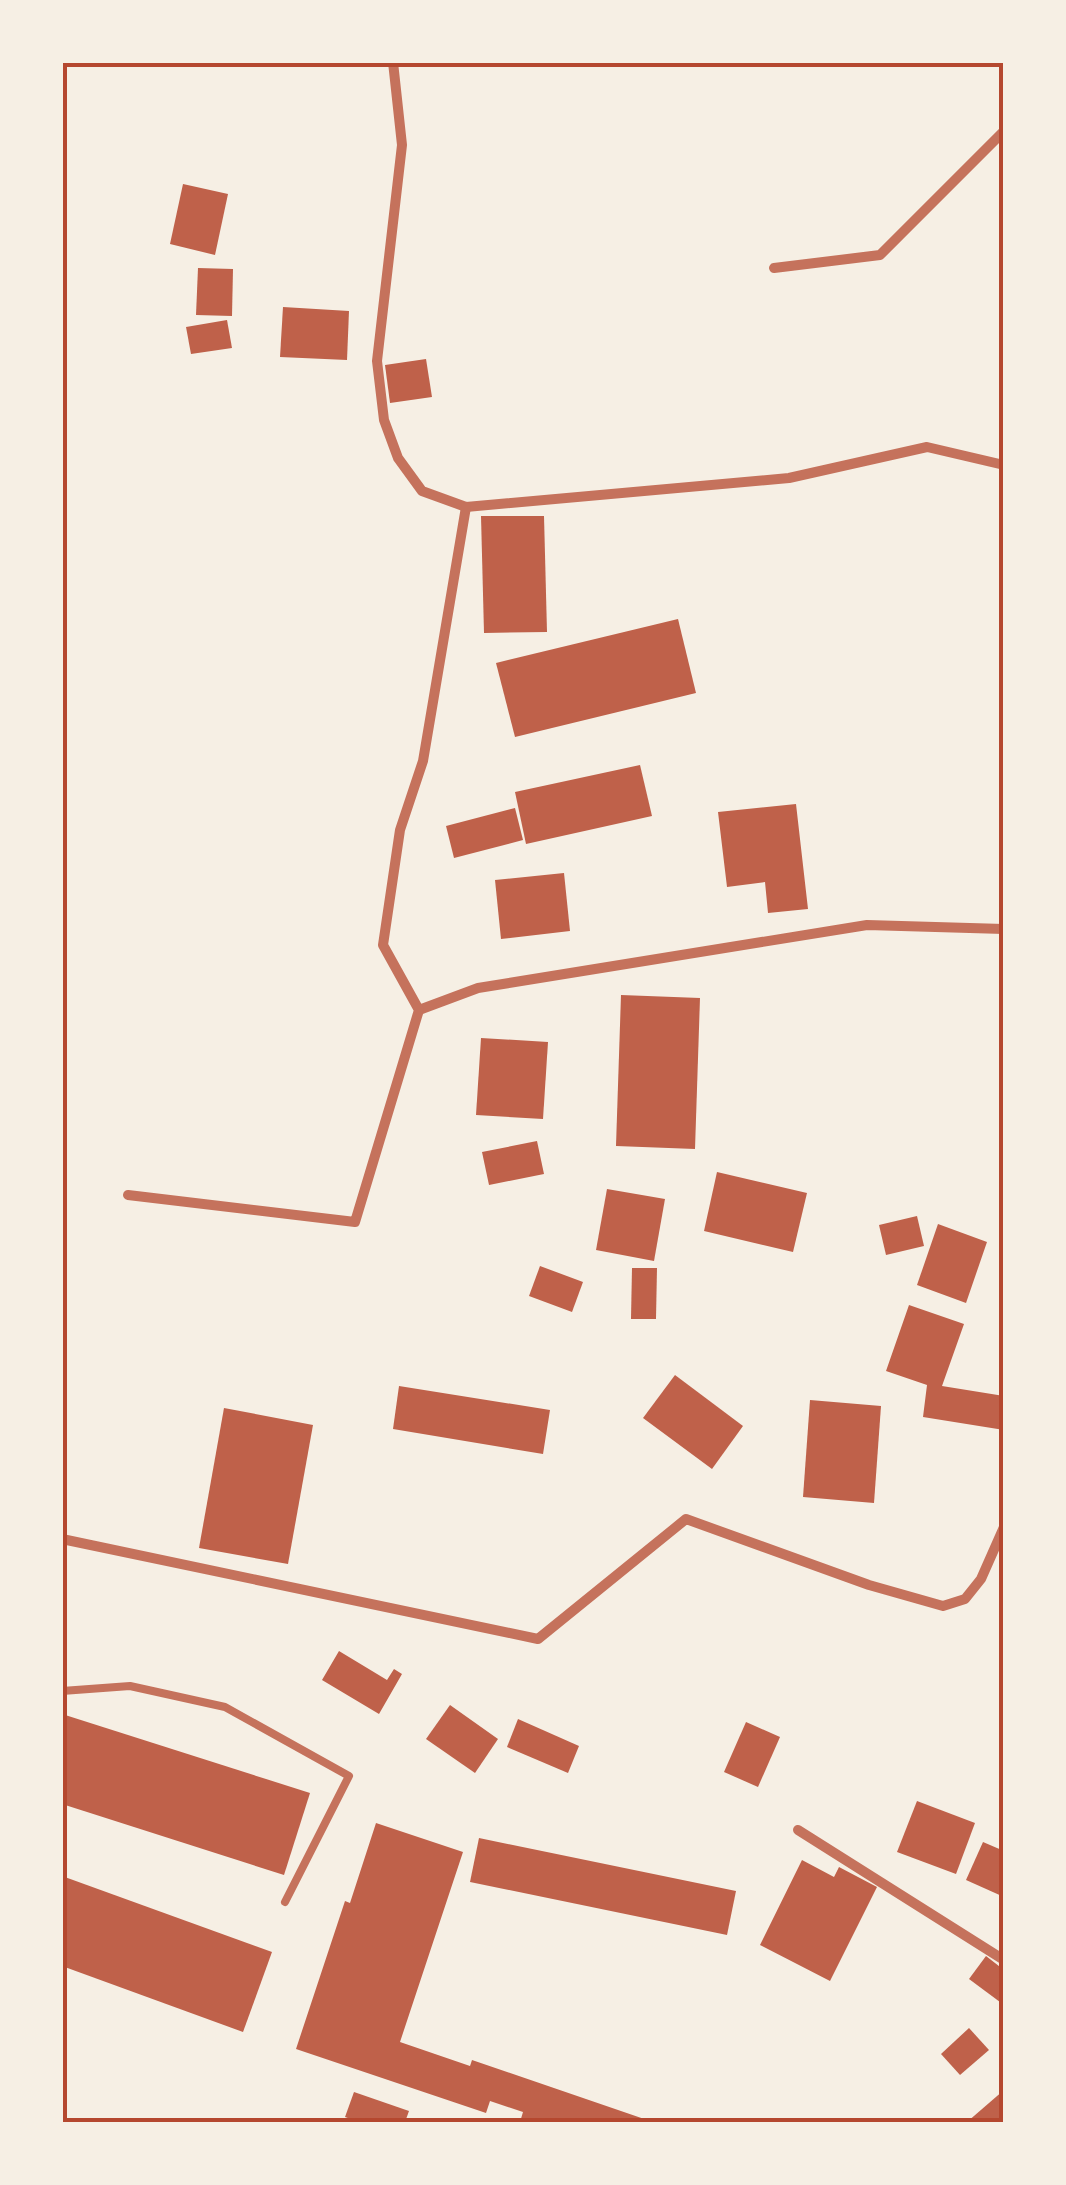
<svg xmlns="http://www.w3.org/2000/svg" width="1066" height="2185" font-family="Overpass,sans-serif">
  <rect width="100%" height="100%" fill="#f6efe4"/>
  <g fill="#bf614a">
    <path d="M183 184 228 194 215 255 170 244Z"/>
    <path d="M198 268 233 269 232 316 196 315Z"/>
    <path d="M283 307 349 311 347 360 280 357Z"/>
    <path d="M227 320 232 348 191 354 186 327Z"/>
    <path d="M426 359 432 397 390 403 385 365Z"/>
    <path d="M481 516H544L547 632 484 633Z"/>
    <path d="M678 619 696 693 515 737 496 663Z"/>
    <path d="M640 765 652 816 526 844 515 792Z"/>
    <path d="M796 804 808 909 768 913 765 882 727 887 718 812Z"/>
    <path d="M515 808 523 840 454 858 446 826Z"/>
    <path d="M564 873 570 931 501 939 495 880Z"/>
    <path d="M621 995 700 998 695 1149 616 1146Z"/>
    <path d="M481 1038 548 1042 543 1119 476 1115Z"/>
    <path d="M537 1141 544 1174 489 1185 482 1152Z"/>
    <path d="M717 1172 807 1193 793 1252 704 1231Z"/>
    <path d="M607 1189 665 1199 654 1261 596 1250Z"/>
    <path d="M917 1216 924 1246 886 1255 879 1225Z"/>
    <path d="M938 1224 987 1242 966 1303 917 1285Z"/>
    <path d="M540 1266 583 1282 572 1312 529 1296Z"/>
    <path d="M632 1268H657L656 1319H631Z"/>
    <path d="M909 1305 964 1324 942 1386 1004 1396V1430L923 1417 927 1385 886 1371Z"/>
    <path d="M675 1375 743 1426 712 1469 643 1418Z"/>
    <path d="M399 1386 550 1410 543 1454 393 1429Z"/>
    <path d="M810 1400 881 1406 874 1503 803 1497Z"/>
    <path d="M224 1408 313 1425 288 1564 199 1548Z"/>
    <path d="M339 1651 387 1680 394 1669 402 1674 379 1714 322 1680Z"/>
    <path d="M450 1705 498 1739 475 1773 426 1739Z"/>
    <path d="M62 1714 310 1793 284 1875 62 1804Z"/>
    <path d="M518 1719 579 1746 568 1773 507 1747Z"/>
    <path d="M746 1722 780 1737 758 1787 724 1772Z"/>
    <path d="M917 1801 975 1823 956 1874 897 1852Z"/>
    <path d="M376 1823 463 1852 400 2042 470 2066 472 2060 653 2122H520L523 2112 490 2101 486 2113 296 2049 345 1901 350 1903Z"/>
    <path d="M479 1838 736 1891 727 1935 470 1882Z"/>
    <path d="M983 1842 1004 1851V1897L966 1880Z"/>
    <path d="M802 1860 834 1877 839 1867 877 1887 830 1981 760 1945Z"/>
    <path d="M62 1876 272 1952 243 2032 62 1966Z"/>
    <path d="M986 1956 1004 1970V2005L969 1979Z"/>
    <path d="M969 2028 989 2050 960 2075 941 2054Z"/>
    <path d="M1004 2090V2122H967Z"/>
    <path d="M354 2092 409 2111 405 2122H359L345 2117Z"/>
  </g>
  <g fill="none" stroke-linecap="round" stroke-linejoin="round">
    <path stroke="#c5725c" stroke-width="8" d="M62 1691 130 1686 225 1707 349 1776 285 1902"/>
    <g stroke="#c5725c" stroke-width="10">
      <path d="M393 62 402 145 377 361 384 420 398 458 422 491 466 507 789 478 927 447 1004 465"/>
      <path d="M774 268 880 255 1004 131"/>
      <path d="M419 1010 478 988 867 925 1004 929"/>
      <path d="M128 1195 355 1222 419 1010 383 945 400 830 423 761 466 507"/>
      <path d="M62 1539 538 1639 686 1519 869 1585 943 1606 965 1599 981 1579 1004 1527"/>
      <path d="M798 1830 1004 1960"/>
    </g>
  </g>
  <rect width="1066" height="2185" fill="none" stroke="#f6efe4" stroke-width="130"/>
  <rect x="65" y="65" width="936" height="2055" fill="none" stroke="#b5482f" stroke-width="4"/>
</svg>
